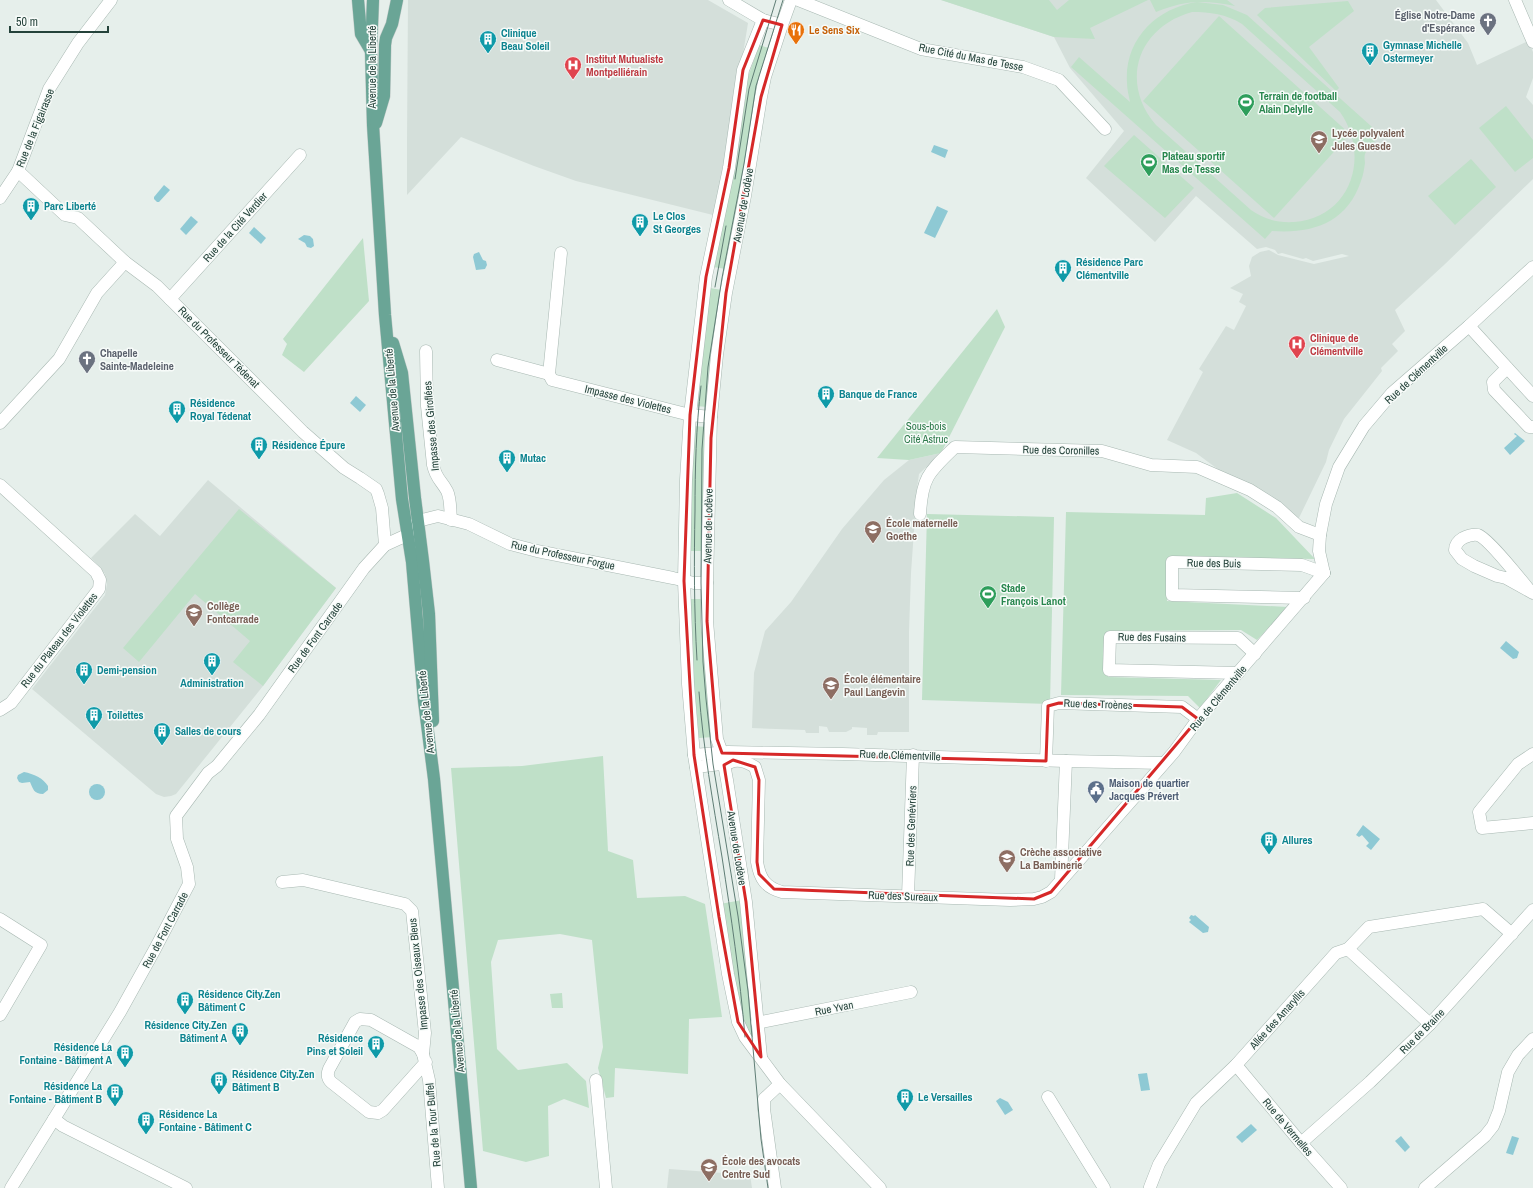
<svg xmlns="http://www.w3.org/2000/svg" width="1533" height="1188" font-family="'Archivo Narrow',sans-serif">
  <rect width="100%" height="100%" fill="#e6efeb"/>
  <g fill="#d4dfda">
    <path d="M408 0H708L748 23 717 216 576 181 534 166 461 137 407 195V140Z"/>
    <path d="M941 0H1436L1468 43 1477 65 1528 41 1533 52V78L1526 97 1533 105V179L1444 265 1395 310 1405 331 1392 344 1398 351 1381 368 1382 371 1344 419 1329 450 1326 462 1298 520 1259 488 1219 470 1196 453 1167 440 1203 372 1199 369 1226 326 1234 330 1246 306 1239 302 1243 294 1230 288 1251 276 1249 266 1252 257 1260 252 1269 250 1278 255 1314 264 1349 256 1342 254 1313 261 1306 258 1303 259 1282 253 1278 254 1275 250 1266 247 1257 249 1196 196 1155 242 1086 178 1124 131 1070 68 1054 37Z"/>
    <path d="M941 453 919 474 917 488 911 573 909 632V732H878L877 735H867V728L852 727V729L846 732H829L827 727 819 726V733H806L805 730 752 728 754 673 765 631 791 602 842 529 884 480 909 460Z"/>
    <path d="M208 480 336 588 263 686 176 794 171 796 164 797 156 794 32 689 105 595 107 584 105 574 100 567 91 558 135 514 160 536Z"/>
    <path d="M669 1169 750 1175 752 1188H667Z"/>
  </g>
  <g fill="#bfe0c8" fill-rule="evenodd">
    <path d="M941 0H1049L1057 10 1069 0H1148L1090 28 1095 39 1054 37Z"/>
    <path d="M1150 0H1227L1235 6C1204 0 1186 0 1156 12Z"/>
    <path d="M1348 1 1354 11 1309 47 1339 88 1336 91 1257 15 1265 8Z"/>
    <path d="M1197 2 1223 5 1247 15 1381 135C1376 140 1367 148 1365 154 1364 157 1365 161 1365 163 1364 170 1363 176 1361 181 1347 223 1312 234 1272 231L1265 239 1071 67 1079 57 1130 102C1129 96 1127 90 1127 83 1124 40 1156 8 1197 2ZM1192 12C1210 12 1226 14 1242 24L1340 112C1371 156 1351 218 1294 222 1277 223 1264 219 1251 210L1156 125C1119 82 1138 27 1192 12Z"/>
    <path d="M1219 16 1350 134 1274 218 1143 101Z"/>
    <path d="M759 45 772 49 726 269 713 267 747 80Z"/>
    <path d="M1506 106 1533 140V158L1515 172 1479 128Z"/>
    <path d="M1134 135 1194 188 1165 218 1104 166Z"/>
    <path d="M1471 159 1496 187 1455 225 1428 196Z"/>
    <path d="M363 238 369 301 304 372 282 355 287 344 283 339Z"/>
    <path d="M710 288 722 290 708 407 695 406Z"/>
    <path d="M997 309 1005 327 941 453 909 460 877 458Z"/>
    <path d="M694 426 706 427 703 551H691V474Z"/>
    <path d="M1237 493 1276 518 1315 559 1174 557 1167 563V601L1288 607 1257 640 1241 630 1108 631V677L1221 680 1200 708 1188 696 1061 695 1066 512 1205 515 1206 498Z"/>
    <path d="M239 509 336 588 263 686 233 662 250 641 195 594 139 662 123 648Z"/>
    <path d="M927 514 1054 517 1050 704 922 700Z"/>
    <path d="M690 599H703L713 737 699 738 689 625Z"/>
    <path d="M603 756 608 851 633 860 637 898 685 896 705 904 722 1017 689 1019 688 1074 615 1068 614 1097 606 1098 598 1068 603 1047 592 940 560 934 498 940 491 962 497 1049 518 1070 567 1063 586 1081 589 1108 564 1099 548 1106 549 1156 526 1162 483 1151 451 768 522 766Z"/>
    <path d="M742 900 755 1046 741 1019 720 904Z"/>
    <path d="M562 993 563 1008H552L550 994Z"/>
  </g>
  <g fill="#8ec9d4">
    <path d="M934 145 948 150 945 158 931 152Z"/>
    <path d="M164 185 170 190 159 202H157L154 199V197Z"/>
    <path d="M937 206 948 211 935 238 924 233Z"/>
    <path d="M191 216 198 222 186 235 180 229Z"/>
    <path d="M254 227 266 238 261 244 249 233Z"/>
    <path d="M304 235 310 236 313 239 314 246 311 248 307 247 305 243 298 239Z"/>
    <path d="M479 252 483 260 486 261 487 265 485 269 476 270 473 257 474 254Z"/>
    <path d="M356 396 366 405 360 412 350 403Z"/>
    <path d="M1515 433 1525 441 1510 455 1504 448 1517 436 1514 434Z"/>
    <path d="M1506 641 1519 652 1517 658 1513 659 1500 648Z"/>
    <path d="M24 772C34 774 43 778 48 786V790L43 794C34 794 33 789 30 782L22 783 19 782 17 778 18 775Z"/>
    <circle cx="97" cy="792" r="8"/>
    <path d="M1363 825 1380 839 1371 850 1366 846 1369 843 1362 835 1359 837 1356 835Z"/>
    <path d="M1191 915 1194 916 1195 915 1209 927 1208 932 1203 933 1189 922 1191 920 1189 918Z"/>
    <path d="M1147 1073 1150 1090 1141 1091 1138 1074Z"/>
    <path d="M1000 1098 1008 1102 1013 1110 1005 1115 996 1101Z"/>
    <path d="M1251 1124 1257 1130 1242 1143 1236 1137Z"/>
    <path d="M1401 1136 1410 1147 1405 1152 1395 1141Z"/>
    <path d="M1512 1136 1519 1138 1513 1155 1506 1153Z"/>
  </g>
  <g fill="none" stroke-linecap="round" stroke-linejoin="round">
    <g stroke="#a8b8b2" stroke-width="13">
      <g id="minor">
        <path d="M729 0 763 20 782 25"/>
        <path d="M798 0 921 49 1023 67 1059 80 1105 129"/>
        <path d="M1515 0 1533 42"/>
        <path d="M763 20 743 70 729 168 706 277 690 415 686 480 684 581 688 684 694 755 728 974 738 1022 745 1037 780 1084 880 1188"/>
        <path d="M18 171 65 215 78 218 125 262 157 286 303 432 344 468 360 478 376 489 378 494 382 508 385 545"/>
        <path d="M0 198 18 171 49 89 78 43 111 0"/>
        <path d="M561 253 549 374 552 380 690 415 711 417"/>
        <path d="M170 299 300 155"/>
        <path d="M1469 326 1533 396"/>
        <path d="M426 351 427 406 433 465C436 479 441 480 447 491 451 499 450 511 451 520"/>
        <path d="M497 360 549 374"/>
        <path d="M1507 368 1493 382 1494 390 1529 427H1533"/>
        <path d="M0 423 59 359 97 293 125 262"/>
        <path d="M0 485 96 572 100 580 99 589 11 703 0 710"/>
        <path d="M920 514C922 477 929 472 955 447L1102 451 1151 465 1197 467 1250 490 1277 507 1299 527 1320 535"/>
        <path d="M1324 573 1319 551 1320 535 1326 504 1339 467 1364 426 1392 393 1469 326 1533 267"/>
        <path d="M1530 591C1521 580 1488 538 1478 535 1473 534 1467 536 1463 538 1458 541 1455 544 1455 550L1462 559 1474 566 1497 576 1506 578 1533 593"/>
        <path d="M1304 598 1172 595V562L1302 565 1324 573"/>
        <path d="M1238 673 1109 670 1110 637 1238 638 1255 654"/>
        <path d="M1533 754 1518 764 1479 812 1482 828 1533 823"/>
        <path d="M694 755 728 752 843 754 1066 761 1163 763"/>
        <path d="M1046 761 1048 706 1059 703 1182 707 1198 719"/>
        <path d="M696 767 729 763C737 758 747 762 755 767L759 780 757 862C760 879 765 887 782 892L1010 900 1034 899 1042 897 1051 892 1174 752 1198 719 1324 573"/>
        <path d="M1061 880 1066 761"/>
        <path d="M282 882 303 880 405 904 412 911 425 1033 423 1054"/>
        <path d="M908 896 913 755"/>
        <path d="M0 919 41 945 0 1015"/>
        <path d="M1348 949 1369 927 1483 909 1512 934"/>
        <path d="M757 1023 911 992"/>
        <path d="M761 1057 746 902 727 780 722 753 717 739 707 621V583L711 417 717 355 726 293 745 196 761 97 765 77 782 25 791 0"/>
        <path d="M426 1062 383 1110 378 1113 369 1112 331 1082C327 1078 327 1074 329 1069L355 1022 360 1019 371 1020 419 1047 423 1054 429 1080 438 1188"/>
        <path d="M1236 1065 1301 1143 1341 1188"/>
        <path d="M596 1080 606 1188"/>
        <path d="M1048 1097 1104 1188"/>
        <path d="M1301 1143 1370 1082 1430 1024 1533 910"/>
        <path d="M1150 1187 1159 1164 1196 1103 1236 1065 1336 953 1348 949 1430 1024"/>
        <path d="M11 1188 54 1119"/>
        <path d="M186 1188 63 1126 54 1119 120 1012 155 949 189 884 187 867 177 839 176 816 208 773 217 766 259 715 364 568 385 545 407 535 418 521 438 516 469 524 510 544 537 551 673 578 694 583H707"/>
        <path d="M775 1188 764 1109V1099L780 1084"/>
        <path d="M1425 1188 1485 1136 1493 1126 1499 1111 1508 1072 1518 1055 1533 1039"/>
      </g>
    </g>
    <g stroke="#c2cac8" stroke-width="13">
      <g id="major">
        <path d="M358 0 361 34 371 51"/>
        <path d="M373 0 371 51 373 125 385 315 402 499 412 562 424 701 434 779 471 1188"/>
        <path d="M376 123 384 96 385 45 386 38 392 24 397 0"/>
        <path d="M393 343 402 373 415 498 423 561 429 614 433 721"/>
      </g>
    </g>
    <use href="#minor" stroke="#fff" stroke-width="12"/>
    <use href="#major" stroke="#6aa596" stroke-width="12"/>
    <g stroke="#5f7d75" stroke-width="1">
      <path d="M735 179 749 89 776 0"/>
      <path d="M715 287 726 226"/>
      <path d="M697 660C694 610 694 560 695 511 695 469 696 428 701 386"/>
      <path d="M699 692C703 747 713 802 722 857 731 916 740 976 745 1037"/>
      <path d="M768 1188 761 1139 748 991 738 916 713 764 706 699 703 662 701 583 702 449 708 367 722 278 744 164 756 86 783 0"/>
    </g>
  </g>
  <path fill="none" stroke="#d62828" stroke-width="3" stroke-linejoin="round" d="M763 20 782 25 761 97 726 293 711 438 707 621 717 739 722 753 1046 761 1048 706 1059 703 1182 707 1198 719 1051 892 1034 899 774 889 759 874 757 862 759 780 755 767 733 760 724 765 746 902 761 1057 738 1022 719 917 694 755 684 581 690 415 706 277 729 168 743 70Z"/>
  <defs>
    <g id="church-pin" transform="scale(0.9)"><path d="M0 17L-7.5 6A9.5 9.5 0 1 1 7.5 6Z" fill="#6b7280" stroke="#f7fbf9"/><path d="M-1.2-6h2.4v3.5h3.3v2.4h-3.3V6h-2.4V-.1h-3.3v-2.4h3.3Z" fill="#fff"/></g>
    <g id="restaurant-pin" transform="scale(0.9)"><path d="M0 17L-7.5 6A9.5 9.5 0 1 1 7.5 6Z" fill="#e8710a" stroke="#f7fbf9"/><path d="M-5-6h1v4h1v-4h1v4h1v-4h1v5L-1.5 .5V6h-2V.5L-5-1ZM5-6V6H3V1.5H1.5Q1.5-4 5-6Z" fill="#fff"/></g>
    <g id="building-pin" transform="scale(0.9)"><path d="M0 17L-7.5 6A9.5 9.5 0 1 1 7.5 6Z" fill="#0f9aa8" stroke="#f7fbf9"/><path d="M-4-6H4V6H1V3H-1V6H-4ZM-2.5-4.3h1.7v1.8h-1.7ZM.8-4.3h1.7v1.8H.8ZM-2.5-1h1.7V.8h-1.7ZM.8-1h1.7V.8H.8Z" fill="#fff"/></g>
    <g id="hospital-pin" transform="scale(0.9)"><path d="M0 17L-7.5 6A9.5 9.5 0 1 1 7.5 6Z" fill="#e0444e" stroke="#f7fbf9"/><path d="M-5-5h3v3.5h4V-5h3V5h-3V1.5h-4V5h-3Z" fill="#fff"/></g>
    <g id="stadium-pin" transform="scale(0.9)"><path d="M0 17L-7.5 6A9.5 9.5 0 1 1 7.5 6Z" fill="#2e9e5b" stroke="#f7fbf9"/><path d="M0-5a6.5 5 0 1 0 0 10a6.5 5 0 1 0 0-10ZM-3.5-1.8h7v3.6h-7Z" fill="#fff"/></g>
    <g id="school-pin" transform="scale(0.9)"><path d="M0 17L-7.5 6A9.5 9.5 0 1 1 7.5 6Z" fill="#8d6e63" stroke="#f7fbf9"/><path d="M0-5L7-2L0 1L-7-2ZM-4 1L0 2.5L4 1V4Q0 6-4 4Z" fill="#fff"/></g>
    <g id="civic-pin" transform="scale(0.9)"><path d="M0 17L-7.5 6A9.5 9.5 0 1 1 7.5 6Z" fill="#5c6f8a" stroke="#f7fbf9"/><path d="M-.6-6.5H3V-4.5H.6V-3L4-1V1h2V6H-6V1h2V-1L-.6-3ZM-1.2 2.5V6h2.4V2.5Z" fill="#fff"/></g>
    <g id="university-pin" transform="scale(0.9)"><path d="M0 17L-7.5 6A9.5 9.5 0 1 1 7.5 6Z" fill="#8d6e63" stroke="#f7fbf9"/><path d="M0-5L7-2L0 1L-7-2ZM-4 1L0 2.5L4 1V4Q0 6-4 4Z" fill="#fff"/></g>
  </defs>
  <g fill-rule="evenodd">
    <use href="#church-pin" x="1488" y="21"/>
    <use href="#restaurant-pin" x="796" y="30"/>
    <use href="#building-pin" x="488" y="39"/>
    <use href="#building-pin" x="1370" y="51"/>
    <use href="#hospital-pin" x="573" y="65"/>
    <use href="#stadium-pin" x="1246" y="102"/>
    <use href="#school-pin" x="1319" y="139"/>
    <use href="#stadium-pin" x="1149" y="162"/>
    <use href="#building-pin" x="31" y="206"/>
    <use href="#building-pin" x="640" y="222"/>
    <use href="#building-pin" x="1063" y="268"/>
    <use href="#hospital-pin" x="1297" y="344"/>
    <use href="#church-pin" x="87" y="359"/>
    <use href="#building-pin" x="826" y="394"/>
    <use href="#building-pin" x="177" y="409"/>
    <use href="#building-pin" x="259" y="445"/>
    <use href="#building-pin" x="507" y="458"/>
    <use href="#school-pin" x="873" y="529"/>
    <use href="#stadium-pin" x="988" y="594"/>
    <use href="#school-pin" x="194" y="612"/>
    <use href="#building-pin" x="212" y="661"/>
    <use href="#building-pin" x="84" y="670"/>
    <use href="#school-pin" x="831" y="685"/>
    <use href="#building-pin" x="94" y="715"/>
    <use href="#building-pin" x="162" y="731"/>
    <use href="#civic-pin" x="1096" y="789"/>
    <use href="#building-pin" x="1269" y="840"/>
    <use href="#school-pin" x="1007" y="858"/>
    <use href="#building-pin" x="185" y="1000"/>
    <use href="#building-pin" x="240" y="1031"/>
    <use href="#building-pin" x="376" y="1044"/>
    <use href="#building-pin" x="125" y="1053"/>
    <use href="#building-pin" x="219" y="1080"/>
    <use href="#building-pin" x="115" y="1092"/>
    <use href="#building-pin" x="905" y="1097"/>
    <use href="#building-pin" x="146" y="1120"/>
    <use href="#university-pin" x="709" y="1167"/>
  </g>
  <g text-anchor="middle" dominant-baseline="central" stroke-width="3" stroke-linejoin="round" paint-order="stroke">
    <g font-size="11" font-weight="bold" fill="#5b616d" stroke="#f7fbf9" text-anchor="end">
      <text x="1475" y="15">Église Notre-Dame<tspan x="1475" dy="13">d'Espérance</tspan></text>
      <text x="100" y="353" text-anchor="start">Chapelle<tspan x="100" dy="13">Sainte-Madeleine</tspan></text>
    </g>
    <g font-size="11" font-weight="bold" fill="#c56008" stroke="#f7fbf9" text-anchor="start">
      <text x="809" y="30">Le Sens Six</text>
    </g>
    <g font-size="11" font-weight="bold" fill="#0d838f" stroke="#f7fbf9" text-anchor="start">
      <text x="501" y="33">Clinique<tspan x="501" dy="13">Beau Soleil</tspan></text>
      <text x="1383" y="45">Gymnase Michelle<tspan x="1383" dy="13">Ostermeyer</tspan></text>
      <text x="44" y="206">Parc Liberté</text>
      <text x="653" y="216">Le Clos<tspan x="653" dy="13">St Georges</tspan></text>
      <text x="1076" y="262">Résidence Parc<tspan x="1076" dy="13">Clémentville</tspan></text>
      <text x="839" y="394">Banque de France</text>
      <text x="190" y="403">Résidence<tspan x="190" dy="13">Royal Tédenat</tspan></text>
      <text x="272" y="445">Résidence Épure</text>
      <text x="520" y="458">Mutac</text>
      <text x="97" y="670">Demi-pension</text>
      <text x="212" y="683" text-anchor="middle">Administration</text>
      <text x="107" y="715">Toilettes</text>
      <text x="175" y="731">Salles de cours</text>
      <text x="1282" y="840">Allures</text>
      <text x="198" y="994">Résidence City.Zen<tspan x="198" dy="13">Bâtiment C</tspan></text>
      <text x="227" y="1025" text-anchor="end">Résidence City.Zen<tspan x="227" dy="13">Bâtiment A</tspan></text>
      <text x="363" y="1038" text-anchor="end">Résidence<tspan x="363" dy="13">Pins et Soleil</tspan></text>
      <text x="112" y="1047" text-anchor="end">Résidence La<tspan x="112" dy="13">Fontaine - Bâtiment A</tspan></text>
      <text x="232" y="1074">Résidence City.Zen<tspan x="232" dy="13">Bâtiment B</tspan></text>
      <text x="102" y="1086" text-anchor="end">Résidence La<tspan x="102" dy="13">Fontaine - Bâtiment B</tspan></text>
      <text x="918" y="1097">Le Versailles</text>
      <text x="159" y="1114">Résidence La<tspan x="159" dy="13">Fontaine - Bâtiment C</tspan></text>
    </g>
    <g font-size="11" fill="#24423a" stroke="#f7fbf9">
      <text transform="translate(971 57) rotate(11)">Rue Cité du Mas de Tesse</text>
      <text transform="translate(372 67) rotate(-90)">Avenue de la Liberté</text>
      <text transform="translate(35 128) rotate(-68)">Rue de la Figairasse</text>
      <text transform="translate(743 205) rotate(-80)">Avenue de Lodève</text>
      <text transform="translate(235 227) rotate(-48)">Rue de la Cité Verdier</text>
      <text transform="translate(219 347) rotate(45)">Rue du Professeur Tédenat</text>
      <text transform="translate(1416 374) rotate(-43)">Rue de Clémentville</text>
      <text transform="translate(392 390) rotate(-95)">Avenue de la Liberté</text>
      <text transform="translate(628 399) rotate(14)">Impasse des Violettes</text>
      <text transform="translate(431 426) rotate(-95)">Impasse des Giroflées</text>
      <text transform="translate(1061 450) rotate(1)">Rue des Coronilles</text>
      <text transform="translate(708 526) rotate(-89)">Avenue de Lodève</text>
      <text transform="translate(563 555) rotate(12)">Rue du Professeur Forgue</text>
      <text transform="translate(1214 563) rotate(1)">Rue des Buis</text>
      <text transform="translate(315 637) rotate(-54)">Rue de Font Carrade</text>
      <text transform="translate(1152 637) rotate(1)">Rue des Fusains</text>
      <text transform="translate(59 640) rotate(-52)">Rue du Plateau des Violettes</text>
      <text transform="translate(1218 698) rotate(-50)">Rue de Clémentville</text>
      <text transform="translate(1098 704) rotate(2)">Rue des Troènes</text>
      <text transform="translate(426 712) rotate(-96)">Avenue de la Liberté</text>
      <text transform="translate(900 755) rotate(2)">Rue de Clémentville</text>
      <text transform="translate(911 826) rotate(-88)">Rue des Genévriers</text>
      <text transform="translate(737 848) rotate(81)">Avenue de Lodève</text>
      <text transform="translate(903 896) rotate(2)">Rue des Sureaux</text>
      <text transform="translate(165 930) rotate(-62)">Rue de Font Carrade</text>
      <text transform="translate(418 974) rotate(-96)">Impasse des Oiseaux Bleus</text>
      <text transform="translate(834 1008) rotate(-11)">Rue Yvan</text>
      <text transform="translate(1277 1019) rotate(-48)">Allée des Amaryllis</text>
      <text transform="translate(457 1031) rotate(-95)">Avenue de la Liberté</text>
      <text transform="translate(1422 1031) rotate(-45)">Rue de Braine</text>
      <text transform="translate(433 1125) rotate(-95)">Rue de la Tour Buffel</text>
      <text transform="translate(1288 1127) rotate(50)">Rue de Vermelles</text>
    </g>
    <g font-size="11" font-weight="bold" fill="#be3a42" stroke="#f7fbf9" text-anchor="start">
      <text x="586" y="59">Institut Mutualiste<tspan x="586" dy="13">Montpelliérain</tspan></text>
      <text x="1310" y="338">Clinique de<tspan x="1310" dy="13">Clémentville</tspan></text>
    </g>
    <g font-size="11" font-weight="bold" fill="#27864d" stroke="#f7fbf9" text-anchor="start">
      <text x="1259" y="96">Terrain de football<tspan x="1259" dy="13">Alain Delylle</tspan></text>
      <text x="1162" y="156">Plateau sportif<tspan x="1162" dy="13">Mas de Tesse</tspan></text>
      <text x="1001" y="588">Stade<tspan x="1001" dy="13">François Lanot</tspan></text>
    </g>
    <g font-size="11" font-weight="bold" fill="#785e54" stroke="#f7fbf9" text-anchor="start">
      <text x="1332" y="133">Lycée polyvalent<tspan x="1332" dy="13">Jules Guesde</tspan></text>
      <text x="886" y="523">École maternelle<tspan x="886" dy="13">Goethe</tspan></text>
      <text x="207" y="606">Collège<tspan x="207" dy="13">Fontcarrade</tspan></text>
      <text x="844" y="679">École élémentaire<tspan x="844" dy="13">Paul Langevin</tspan></text>
      <text x="1020" y="852">Crèche associative<tspan x="1020" dy="13">La Bambinerie</tspan></text>
      <text x="722" y="1161">École des avocats<tspan x="722" dy="13">Centre Sud</tspan></text>
    </g>
    <g font-size="11" fill="#2d7a4b" stroke="#f7fbf9">
      <text x="926" y="426">Sous-bois<tspan x="926" dy="13">Cité Astruc</tspan></text>
    </g>
    <g font-size="11" font-weight="bold" fill="#4e5e75" stroke="#f7fbf9" text-anchor="start">
      <text x="1109" y="783">Maison de quartier<tspan x="1109" dy="13">Jacques Prévert</tspan></text>
    </g>
  </g>
  <path d="M10 26v6h98v-6" fill="none" stroke="#24423a" stroke-width="2"/>
  <text x="16" y="26" font-size="12" fill="#24423a" stroke="#f7fbf9" stroke-width="3" paint-order="stroke">50 m</text>
</svg>
